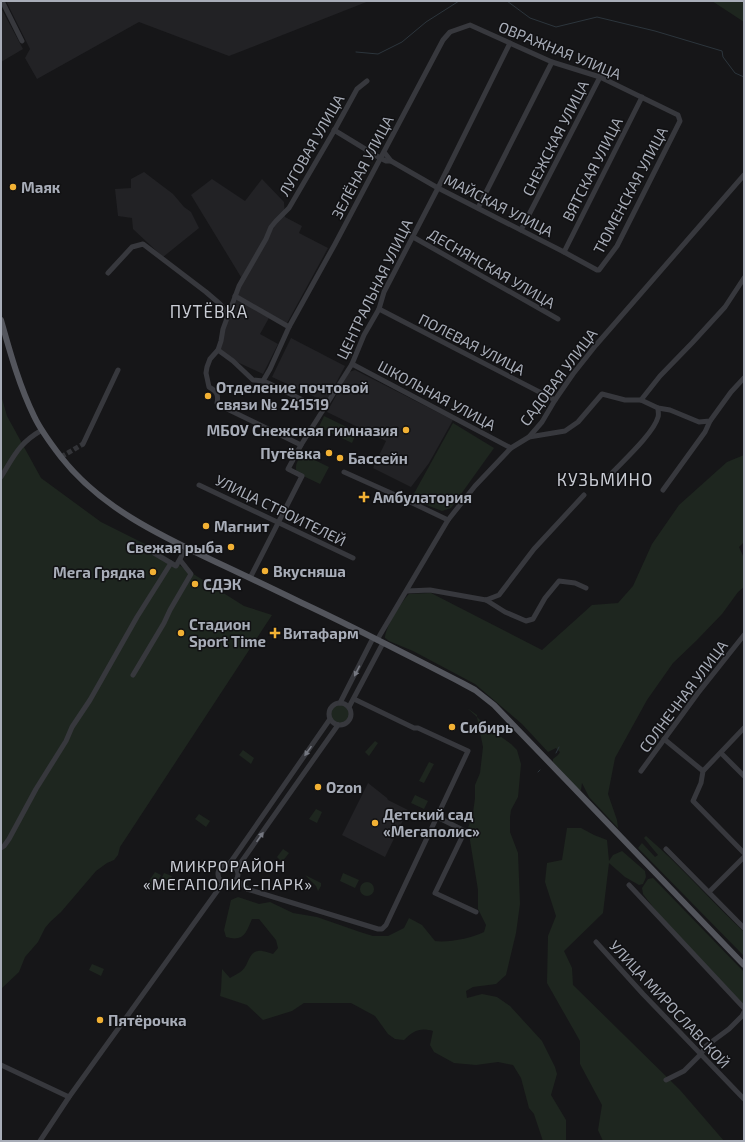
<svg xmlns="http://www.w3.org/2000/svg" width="745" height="1142" font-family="'Exo 2',sans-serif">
  <rect width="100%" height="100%" fill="#161618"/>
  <g fill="#222225">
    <path d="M6 1H369L229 56 139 22 37 79 25 58 30 49Z"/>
    <path d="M1 8 23 49 1 62Z"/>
    <path d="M144 172 173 194 184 207 191 212 199 228 163 257 133 229 132 218 118 216 115 189 131 188V179Z"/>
    <path d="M212 179 245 201 262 179 284 202 285 217 302 226 299 233 328 248 286 325 270 316 260 334 278 344 263 374 220 354 223 333 241 277 191 195Z"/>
    <path d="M291 338 345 366 326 402 272 377Z"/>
    <path d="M355 370 453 420 429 463 411 487 373 468 386 441 327 412 349 372Z"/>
    <path d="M368 783 387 798 388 800 408 810 385 857 342 835Z"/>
  </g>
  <g fill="#1e261f">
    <path d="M712 1H744V22Z"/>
    <path d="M1 395 7 416 41 478 101 522 149 546 244 606 272 615 120 847 118 855 114 860 107 863 96 871 61 912 50 922 45 928 38 942 25 957 19 972 1 989Z"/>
    <path d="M324 416 357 432 352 443 319 427Z"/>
    <path d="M453 423 494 448 451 508 442 511 411 499Z"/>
    <path d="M302 454 329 467 320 484 297 473C294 465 298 460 302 454Z"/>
    <path d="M744 455V542L739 547 744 558V587L738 592 722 614 696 641 673 663 647 700 615 758 608 794 617 820 618 828 589 797 582 783 581 790H579L553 762V759L558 755 560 752 556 748 548 752 522 724 475 684 413 651 389 641 385 638C385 628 401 602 409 594L431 593 542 650 592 605 618 603 633 586 652 544 679 505 727 462Z"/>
    <circle cx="340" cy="714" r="9"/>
    <path d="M467 708 477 715V717L486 726 511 744 517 750 521 764 518 797 511 810 510 817V832L518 853 520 904 516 933 506 975 496 984 473 987 466 991 467 998 482 994 497 997 510 1006 542 1041 555 1067 557 1074 551 1095 566 1120V1141H543L534 1114 529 1108 521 1078 513 1065 498 1062 476 1065 454 1063 434 1052 430 1045 433 1031C420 1027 413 1031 404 1040L395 1039 388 1034 375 1016 351 1003H304L292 1011 263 1020 247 1005 220 996 221 990 222 969 230 978C235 975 242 972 245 967 249 961 250 952 258 951 262 950 269 953 273 954L278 948 276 940 259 919H252C246 933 244 942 226 937L224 930 231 900 238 897 259 904 270 902 293 913 317 917 360 932 373 936H388L404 928 409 918 422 925 435 941C447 943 473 938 484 932L486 925 478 909V890L468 828 473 813 475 798V785L480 773 483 747 477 717Z"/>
    <path d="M375 741 378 743 369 756 365 752Z"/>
    <path d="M243 750 254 758 251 764 239 755Z"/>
    <path d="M429 762 434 764 424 783 419 781Z"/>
    <path d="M415 795 428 801 424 809 411 803Z"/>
    <path d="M316 809 322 812 317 823 309 819Z"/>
    <path d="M199 814 210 821 206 827 195 819Z"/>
    <path d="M567 828H581L594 835 607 840 609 861 613 855 622 851 645 871 646 877 643 884 639 885 625 877 609 863 603 913 564 951 572 968 573 985 680 1090 724 1141H603L598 1130 602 1105 580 1064V1041L547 983 548 936 556 916 545 882 547 863 562 860Z"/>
    <path d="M646 836C681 866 711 901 744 932V956L638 848 642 843 655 857 658 855 644 838Z"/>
    <path d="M283 849 289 853 282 862 277 857Z"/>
    <path d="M155 872 161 875 153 891 145 887Z"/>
    <path d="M164 873 172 876 164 892 157 888Z"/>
    <path d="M343 873 359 880 355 888 340 881Z"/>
    <path d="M305 875 321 883V886L318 891 316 886Z"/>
    <path d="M653 878 744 972 743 1006 667 925 643 894 642 888 648 879Z"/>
    <circle cx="367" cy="889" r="7"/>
    <path d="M92 964 104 969 101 976 89 970Z"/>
  </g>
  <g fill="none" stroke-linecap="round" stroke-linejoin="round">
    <g stroke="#2c353c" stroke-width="1">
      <path d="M507 1 530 18 556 27 597 17 655 31 722 51 723 57 735 73 744 77"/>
      <path d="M356 52 378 54 402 42 426 22 459 1"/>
      <path d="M556 753 559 747"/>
      <path d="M538 772 540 770"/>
    </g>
    <path stroke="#333438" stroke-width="5" stroke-dasharray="5 2.5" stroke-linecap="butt" d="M61 457 83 444"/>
    <g stroke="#37383d" stroke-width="5">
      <path d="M2 1 22 41"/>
      <path d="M334 130 380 158 386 161H391"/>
      <path d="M478 208 552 62"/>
      <path d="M521 230 600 77"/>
      <path d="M413 237 558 319"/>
      <path d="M564 252 642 97"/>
      <path d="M108 273 132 247 143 244 206 292 220 304 228 315"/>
      <path d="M235 296 289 327"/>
      <path d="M379 309 555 400"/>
      <path d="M218 350 233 361 253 380 263 381 268 383 323 410"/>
      <path d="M352 364 511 448"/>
      <path d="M263 381 270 369 289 327 335 244 443 40 450 32 470 25 552 62 600 77 678 115 680 121 617 246 599 270H597L564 252 438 188 391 161 384 152"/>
      <path d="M641 400 660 376 692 343 725 307 744 278"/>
      <path d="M529 437 565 431 578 422 602 394 625 400H641L658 408 670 410 699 422 710 421 731 392 744 378"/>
      <path d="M83 444 118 370"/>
      <path d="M301 445 221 406 217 403C219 394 216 391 209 387L206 373 207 367 210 359 218 350 221 341 223 329 239 286 266 239 271 227 276 221 289 208 334 131 357 89 367 81"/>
      <path d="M344 472 402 498 448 520"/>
      <path d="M610 475C622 462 654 433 658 417 659 415 658 411 658 408"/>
      <path d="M1 477C14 456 19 443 42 430"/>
      <path d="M199 485 353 558"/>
      <path d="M663 490 705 432 710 421"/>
      <path d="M154 553 176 566 186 548"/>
      <path d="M250 578 302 476 288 469 301 445 352 364 364 335 379 309 384 292 438 188 510 43"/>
      <path d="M407 591 430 590 486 600 499 595 534 549 584 495"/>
      <path d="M486 600 505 612 526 621 533 619 545 598 559 581 575 583 586 588"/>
      <path d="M377 640 448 520 475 486 511 448 529 437 542 422 555 400 573 374 596 345 744 175"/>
      <path d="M133 675 164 623 170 610 191 574 180 560"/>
      <circle cx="340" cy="714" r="11"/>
      <path d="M340 703 373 638"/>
      <path d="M349 707 383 643"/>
      <path d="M744 728 703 771 701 783 693 801 744 853"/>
      <path d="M664 739 703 771"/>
      <path d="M721 753 744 776"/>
      <path d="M641 771 698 693 744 635"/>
      <path d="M437 817 465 831 435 893 476 912"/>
      <path d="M1 848 4 846 9 839 36 789 66 741 72 727 90 700 137 617 171 563"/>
      <path d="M666 849 744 928"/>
      <path d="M230 863 330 719"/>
      <circle cx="228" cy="874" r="10"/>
      <path d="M237 868 338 725"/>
      <path d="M237 880 247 889 378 929H382L386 925 468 751 418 728H414L354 699"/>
      <path d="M629 885 744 1008"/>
      <path d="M709 892 744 857"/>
      <path d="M596 942 643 994 744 1099"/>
      <path d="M1 1065 69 1097"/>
      <path d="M666 1080 684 1071 701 1054 706 1046 729 1029 742 1016 744 1012"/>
      <path d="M40 1141 69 1097 223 883"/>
    </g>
    <path stroke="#53555c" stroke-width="6" d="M1 320C10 352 19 385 34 416 41 431 51 444 61 457 100 507 159 535 216 562 244 575 273 589 302 603 356 628 409 656 462 683L475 690 494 705 744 965"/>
  </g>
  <defs><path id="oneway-solid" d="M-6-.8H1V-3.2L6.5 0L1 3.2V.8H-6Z"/></defs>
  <g fill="#757881">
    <use href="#oneway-solid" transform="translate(357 671) rotate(117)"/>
    <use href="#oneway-solid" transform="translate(308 751) rotate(125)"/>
    <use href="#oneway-solid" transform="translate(260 837) rotate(-55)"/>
  </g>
  <g fill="#f2b134" stroke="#111113" stroke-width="1.5">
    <circle cx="13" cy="187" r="4"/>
    <circle cx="208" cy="396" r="4"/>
    <circle cx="406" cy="430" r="4"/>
    <circle cx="329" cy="453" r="4"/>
    <circle cx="340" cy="458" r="4"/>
    <path d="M362 491h4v4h4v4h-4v4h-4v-4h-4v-4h4z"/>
    <circle cx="206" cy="526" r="4"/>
    <circle cx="231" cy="547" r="4"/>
    <circle cx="265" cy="571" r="4"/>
    <circle cx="153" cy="572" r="4"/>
    <circle cx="195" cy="584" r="4"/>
    <circle cx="181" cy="633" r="4"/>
    <path d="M273 627h4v4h4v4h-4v4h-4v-4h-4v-4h4z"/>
    <circle cx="452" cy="727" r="4"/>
    <circle cx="318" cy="787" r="4"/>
    <circle cx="375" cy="823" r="4"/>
    <circle cx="100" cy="1020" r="4"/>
  </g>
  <g text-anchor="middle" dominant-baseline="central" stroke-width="3" stroke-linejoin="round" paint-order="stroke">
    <g font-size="15" fill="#a8adb8" stroke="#111113">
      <text transform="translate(560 50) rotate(22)">ОВРАЖНАЯ УЛИЦА</text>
      <text transform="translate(555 138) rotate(-63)">СНЕЖСКАЯ УЛИЦА</text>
      <text transform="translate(311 145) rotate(-60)">ЛУГОВАЯ УЛИЦА</text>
      <text transform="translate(362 167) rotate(-62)">ЗЕЛЁНАЯ УЛИЦА</text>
      <text transform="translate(592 169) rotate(-63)">ВЯТСКАЯ УЛИЦА</text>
      <text transform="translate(630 190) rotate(-62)">ТЮМЕНСКАЯ УЛИЦА</text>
      <text transform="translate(499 205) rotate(27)">МАЙСКАЯ УЛИЦА</text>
      <text transform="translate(492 268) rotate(30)">ДЕСНЯНСКАЯ УЛИЦА</text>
      <text transform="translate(374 289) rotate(-64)">ЦЕНТРАЛЬНАЯ УЛИЦА</text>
      <text transform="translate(472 344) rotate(27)">ПОЛЕВАЯ УЛИЦА</text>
      <text transform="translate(558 377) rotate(-53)">САДОВАЯ УЛИЦА</text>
      <text transform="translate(437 395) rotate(28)">ШКОЛЬНАЯ УЛИЦА</text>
      <text transform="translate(281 510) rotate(26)">УЛИЦА СТРОИТЕЛЕЙ</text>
      <text transform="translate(683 696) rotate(-53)">СОЛНЕЧНАЯ УЛИЦА</text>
      <text transform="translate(670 1004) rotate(47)">УЛИЦА МИРОСЛАВСКОЙ</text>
    </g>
    <g font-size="15" font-weight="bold" fill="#a8adb8" stroke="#111113" text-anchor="start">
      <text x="21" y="187">Маяк</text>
      <text x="216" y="387">Отделение почтовой<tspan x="216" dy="17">связи № 241519</tspan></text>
      <text x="398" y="430" text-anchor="end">МБОУ Снежская гимназия</text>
      <text x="321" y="453" text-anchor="end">Путёвка</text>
      <text x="348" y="458">Бассейн</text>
      <text x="373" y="497">Амбулатория</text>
      <text x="214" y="526">Магнит</text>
      <text x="223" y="547" text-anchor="end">Свежая рыба</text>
      <text x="273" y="571">Вкусняша</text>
      <text x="145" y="572" text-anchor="end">Мега Грядка</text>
      <text x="203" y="584">СДЭК</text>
      <text x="189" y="624">Стадион<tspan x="189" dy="17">Sport Time</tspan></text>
      <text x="283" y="633">Витафарм</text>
      <text x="460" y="727">Сибирь</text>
      <text x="326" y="787">Ozon</text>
      <text x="383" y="814">Детский сад<tspan x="383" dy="17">«Мегаполис»</tspan></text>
      <text x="108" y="1020">Пятёрочка</text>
    </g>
    <g font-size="16" letter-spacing="1" fill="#c9ccd4" stroke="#111113">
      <text x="228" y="865">МИКРОРАЙОН<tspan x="228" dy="18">«МЕГАПОЛИС-ПАРК»</tspan></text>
    </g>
    <g font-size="17" letter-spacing="1" fill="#c9ccd4" stroke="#111113">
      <text x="209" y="311">ПУТЁВКА</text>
      <text x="605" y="479">КУЗЬМИНО</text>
    </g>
  </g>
  <rect width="745" height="1142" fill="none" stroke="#a8adb8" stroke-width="4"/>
</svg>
